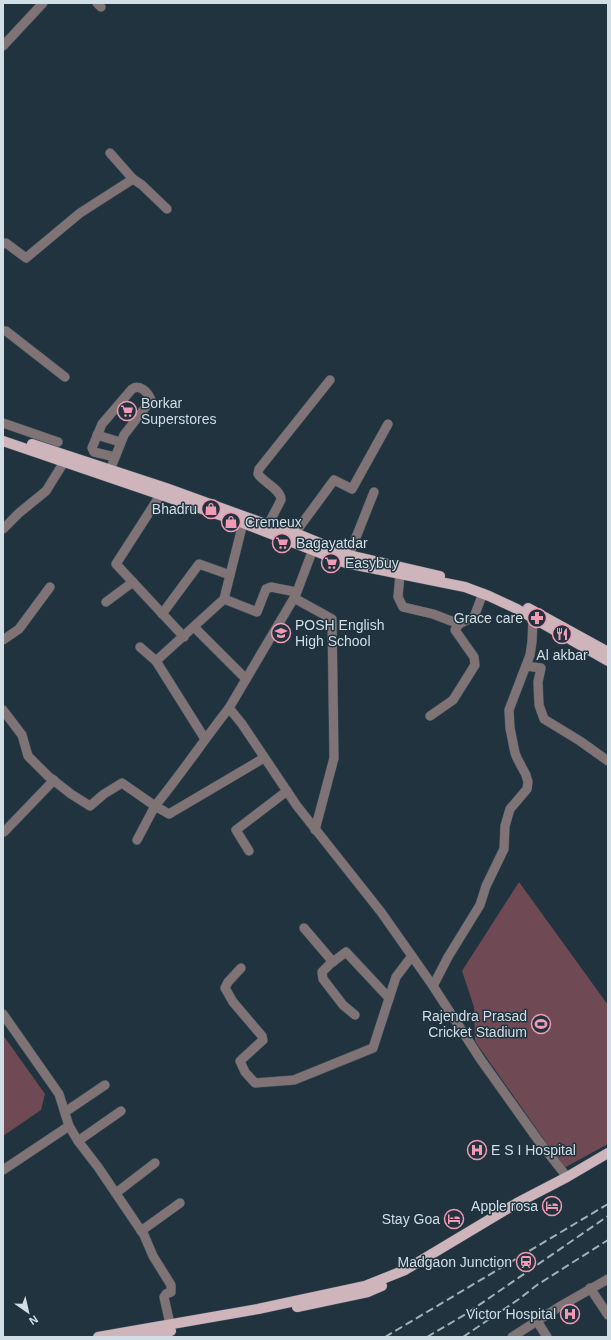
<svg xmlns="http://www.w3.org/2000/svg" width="611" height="1340" font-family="Arial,sans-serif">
  <rect width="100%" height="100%" fill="#20333f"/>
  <g fill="#6f4a54">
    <path d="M519 882 608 1005V1144L564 1168 475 1041 474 1007 462 971Z"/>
    <path d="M3 1035 45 1094 41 1110 3 1136Z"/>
  </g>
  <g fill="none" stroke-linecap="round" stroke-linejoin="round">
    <g stroke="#40525d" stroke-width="10">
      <g id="minor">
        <path d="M97 3 101 7"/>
        <path d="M3 46 43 3"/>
        <path d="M133 179 142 185 167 209"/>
        <path d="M3 244 6 243 26 258 80 213 133 179 110 153"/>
        <path d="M3 331H6L65 377"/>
        <path d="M3 423 58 442"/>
        <path d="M97 435 120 442"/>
        <path d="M108 475 124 435 151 400C148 392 140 384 132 389L102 424 92 448 94 452 115 457"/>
        <path d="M161 494 116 564 184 637"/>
        <path d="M268 525 281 500C281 489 264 483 258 474L259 469 330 380"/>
        <path d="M3 529 19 513 46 491 64 462"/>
        <path d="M295 533 334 480 352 489 388 424"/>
        <path d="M349 555 374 492"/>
        <path d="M400 574 398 597 403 607 433 614 459 624 474 617 483 593"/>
        <path d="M295 597 315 544"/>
        <path d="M224 599 257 612 266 589 271 587 296 592"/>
        <path d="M106 602 133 582"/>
        <path d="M162 614 199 564 230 575"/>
        <path d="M194 627 246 679"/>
        <path d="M3 640 19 629 50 587"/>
        <path d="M140 647 156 661"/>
        <path d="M526 666 541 668 538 682 539 705 544 719 580 741 608 761"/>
        <path d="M229 708 294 598 332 619 334 758 315 830"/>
        <path d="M3 710 22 735 28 756 48 776 71 794 90 806 104 794 122 783 155 806C181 774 204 740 229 708L242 724 297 806 381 912 433 986 481 1060 538 1140 567 1177"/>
        <path d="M430 716 453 700 475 665 474 657 455 630 459 624"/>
        <path d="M205 739 156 661 224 599 243 523"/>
        <path d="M4 832 54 780"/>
        <path d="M137 840 155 806 169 814 264 758"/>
        <path d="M249 851 236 830 287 791"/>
        <path d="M304 928 333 962"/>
        <path d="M241 968 228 982 225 988 233 1002 262 1036 263 1040 240 1061 245 1072 255 1083 294 1080 373 1048 396 977 412 956"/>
        <path d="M433 986 448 957 480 905 486 886 504 849 505 826 510 809 527 789 528 782 526 775 517 758 515 753 510 728 509 710 530 655 532 642 533 618"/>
        <path d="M3 1014 59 1094 69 1126 78 1141"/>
        <path d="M355 1015 343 1005 323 979 322 972 330 964 346 952 389 998"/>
        <path d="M121 1111 78 1141 98 1167 144 1235 153 1256 171 1285V1292L166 1294 164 1297 170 1324"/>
        <path d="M65 1112 105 1085"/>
        <path d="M3 1170 69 1126"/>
        <path d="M116 1193 155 1163"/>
        <path d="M141 1231 180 1203"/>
        <path d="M590 1288 608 1315"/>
        <path d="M537 1321 547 1337"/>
        <path d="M512 1337 559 1307 608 1279"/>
      </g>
    </g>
    <g stroke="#40525d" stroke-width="11">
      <g id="major">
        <path d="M3 441 243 523 346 563 465 587 489 596 517 609 608 661"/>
        <path d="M32 444 166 488 268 525 295 533 349 555 440 576"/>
        <path d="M528 608 608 652"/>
        <path d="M297 1307 368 1292 382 1286"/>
        <path d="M98 1337 258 1309 365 1286 405 1270 517 1203 567 1177 608 1153"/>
        <path d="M138 1337 171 1331"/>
      </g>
    </g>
    <use href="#minor" stroke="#7f7376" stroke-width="9"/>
    <use href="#major" stroke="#cdb5bb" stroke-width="10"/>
    <g stroke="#a1afb8" stroke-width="2" stroke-dasharray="8 4" stroke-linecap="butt">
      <path d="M385 1337 608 1204"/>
      <path d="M427 1337 466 1314 608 1216"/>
      <path d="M463 1337 519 1299 537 1285 608 1240"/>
    </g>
  </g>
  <defs>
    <g id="supermarket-ring" transform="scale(1)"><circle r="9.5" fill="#20333f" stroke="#f19ab3" stroke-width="1.5"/><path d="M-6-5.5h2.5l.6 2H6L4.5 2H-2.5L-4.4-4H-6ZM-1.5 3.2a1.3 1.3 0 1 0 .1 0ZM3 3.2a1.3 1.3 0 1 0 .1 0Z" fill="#f19ab3"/></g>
    <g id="shop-ring" transform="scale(1)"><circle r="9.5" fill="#20333f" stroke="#f19ab3" stroke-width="1.5"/><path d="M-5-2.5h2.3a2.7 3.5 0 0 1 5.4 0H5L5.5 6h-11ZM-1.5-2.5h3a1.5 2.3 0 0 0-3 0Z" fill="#f19ab3"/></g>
    <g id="pharmacy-ring" transform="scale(1)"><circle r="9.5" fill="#20333f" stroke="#f19ab3" stroke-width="1.5"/><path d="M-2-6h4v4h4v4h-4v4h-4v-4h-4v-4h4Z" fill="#f19ab3"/></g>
    <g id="school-ring" transform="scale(1)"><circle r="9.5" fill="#20333f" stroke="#f19ab3" stroke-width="1.5"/><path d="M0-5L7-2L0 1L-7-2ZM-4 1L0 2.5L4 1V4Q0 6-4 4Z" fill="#f19ab3"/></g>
    <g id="restaurant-ring" transform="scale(1)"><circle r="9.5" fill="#20333f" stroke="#f19ab3" stroke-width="1.5"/><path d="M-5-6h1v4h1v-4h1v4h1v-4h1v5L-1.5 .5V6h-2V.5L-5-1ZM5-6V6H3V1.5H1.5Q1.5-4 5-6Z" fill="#f19ab3"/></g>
    <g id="stadium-ring" transform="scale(1)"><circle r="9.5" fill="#20333f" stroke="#f19ab3" stroke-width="1.5"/><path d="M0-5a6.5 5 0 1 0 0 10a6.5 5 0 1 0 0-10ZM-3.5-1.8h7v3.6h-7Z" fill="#f19ab3"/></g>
    <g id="hospital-ring" transform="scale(1)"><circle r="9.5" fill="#20333f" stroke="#f19ab3" stroke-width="1.5"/><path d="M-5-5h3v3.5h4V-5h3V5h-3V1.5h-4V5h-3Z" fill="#f19ab3"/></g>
    <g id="hotel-ring" transform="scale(1)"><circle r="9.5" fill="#20333f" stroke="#f19ab3" stroke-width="1.5"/><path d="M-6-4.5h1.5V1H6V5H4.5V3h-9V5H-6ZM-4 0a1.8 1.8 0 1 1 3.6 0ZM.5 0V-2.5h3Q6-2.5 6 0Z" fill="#f19ab3"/></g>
    <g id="station-ring" transform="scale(1)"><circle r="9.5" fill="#20333f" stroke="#f19ab3" stroke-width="1.5"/><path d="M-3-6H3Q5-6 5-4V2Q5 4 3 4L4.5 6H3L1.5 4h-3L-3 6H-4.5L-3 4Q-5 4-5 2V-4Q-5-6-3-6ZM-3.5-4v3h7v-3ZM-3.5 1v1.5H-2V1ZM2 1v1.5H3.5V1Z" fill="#f19ab3"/></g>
  </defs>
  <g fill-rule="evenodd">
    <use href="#supermarket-ring" x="127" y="411"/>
    <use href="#shop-ring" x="211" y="509"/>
    <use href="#shop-ring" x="231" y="522"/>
    <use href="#supermarket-ring" x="282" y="543"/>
    <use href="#supermarket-ring" x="331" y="563"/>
    <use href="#pharmacy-ring" x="537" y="618"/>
    <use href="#school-ring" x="281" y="633"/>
    <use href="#restaurant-ring" x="562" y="634"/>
    <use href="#stadium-ring" x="541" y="1024"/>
    <use href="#hospital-ring" x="477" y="1150"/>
    <use href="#hotel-ring" x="552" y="1206"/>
    <use href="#hotel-ring" x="454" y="1219"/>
    <use href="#station-ring" x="526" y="1262"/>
    <use href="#hospital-ring" x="570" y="1314"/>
  </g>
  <g text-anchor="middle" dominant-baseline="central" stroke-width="3" stroke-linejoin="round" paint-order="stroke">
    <g font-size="14" fill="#d2dee6" stroke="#20333f" text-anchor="end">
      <text x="141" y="403" text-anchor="start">Borkar<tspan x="141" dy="16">Superstores</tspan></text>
      <text x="197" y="509">Bhadru</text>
      <text x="245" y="522" text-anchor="start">Cremeux</text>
      <text x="296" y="543" text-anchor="start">Bagayatdar</text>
      <text x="345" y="563" text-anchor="start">Easybuy</text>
      <text x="523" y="618">Grace care</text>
      <text x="295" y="625" text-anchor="start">POSH English<tspan x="295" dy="16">High School</tspan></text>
      <text x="562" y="655" text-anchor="middle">Al akbar</text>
      <text x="527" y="1016">Rajendra Prasad<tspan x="527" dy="16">Cricket Stadium</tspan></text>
      <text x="491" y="1150" text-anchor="start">E S I Hospital</text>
      <text x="538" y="1206">Apple rosa</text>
      <text x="440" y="1219">Stay Goa</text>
      <text x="512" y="1262">Madgaon Junction</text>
      <text x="556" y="1314">Victor Hospital</text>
    </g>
  </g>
  <rect width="611" height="1340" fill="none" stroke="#d2dee6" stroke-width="8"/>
  <g transform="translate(28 1312) rotate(146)" stroke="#20333f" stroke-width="3" paint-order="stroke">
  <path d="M0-3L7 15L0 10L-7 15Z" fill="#d2dee6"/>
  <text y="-6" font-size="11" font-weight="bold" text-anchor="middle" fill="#d2dee6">N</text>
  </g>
</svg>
